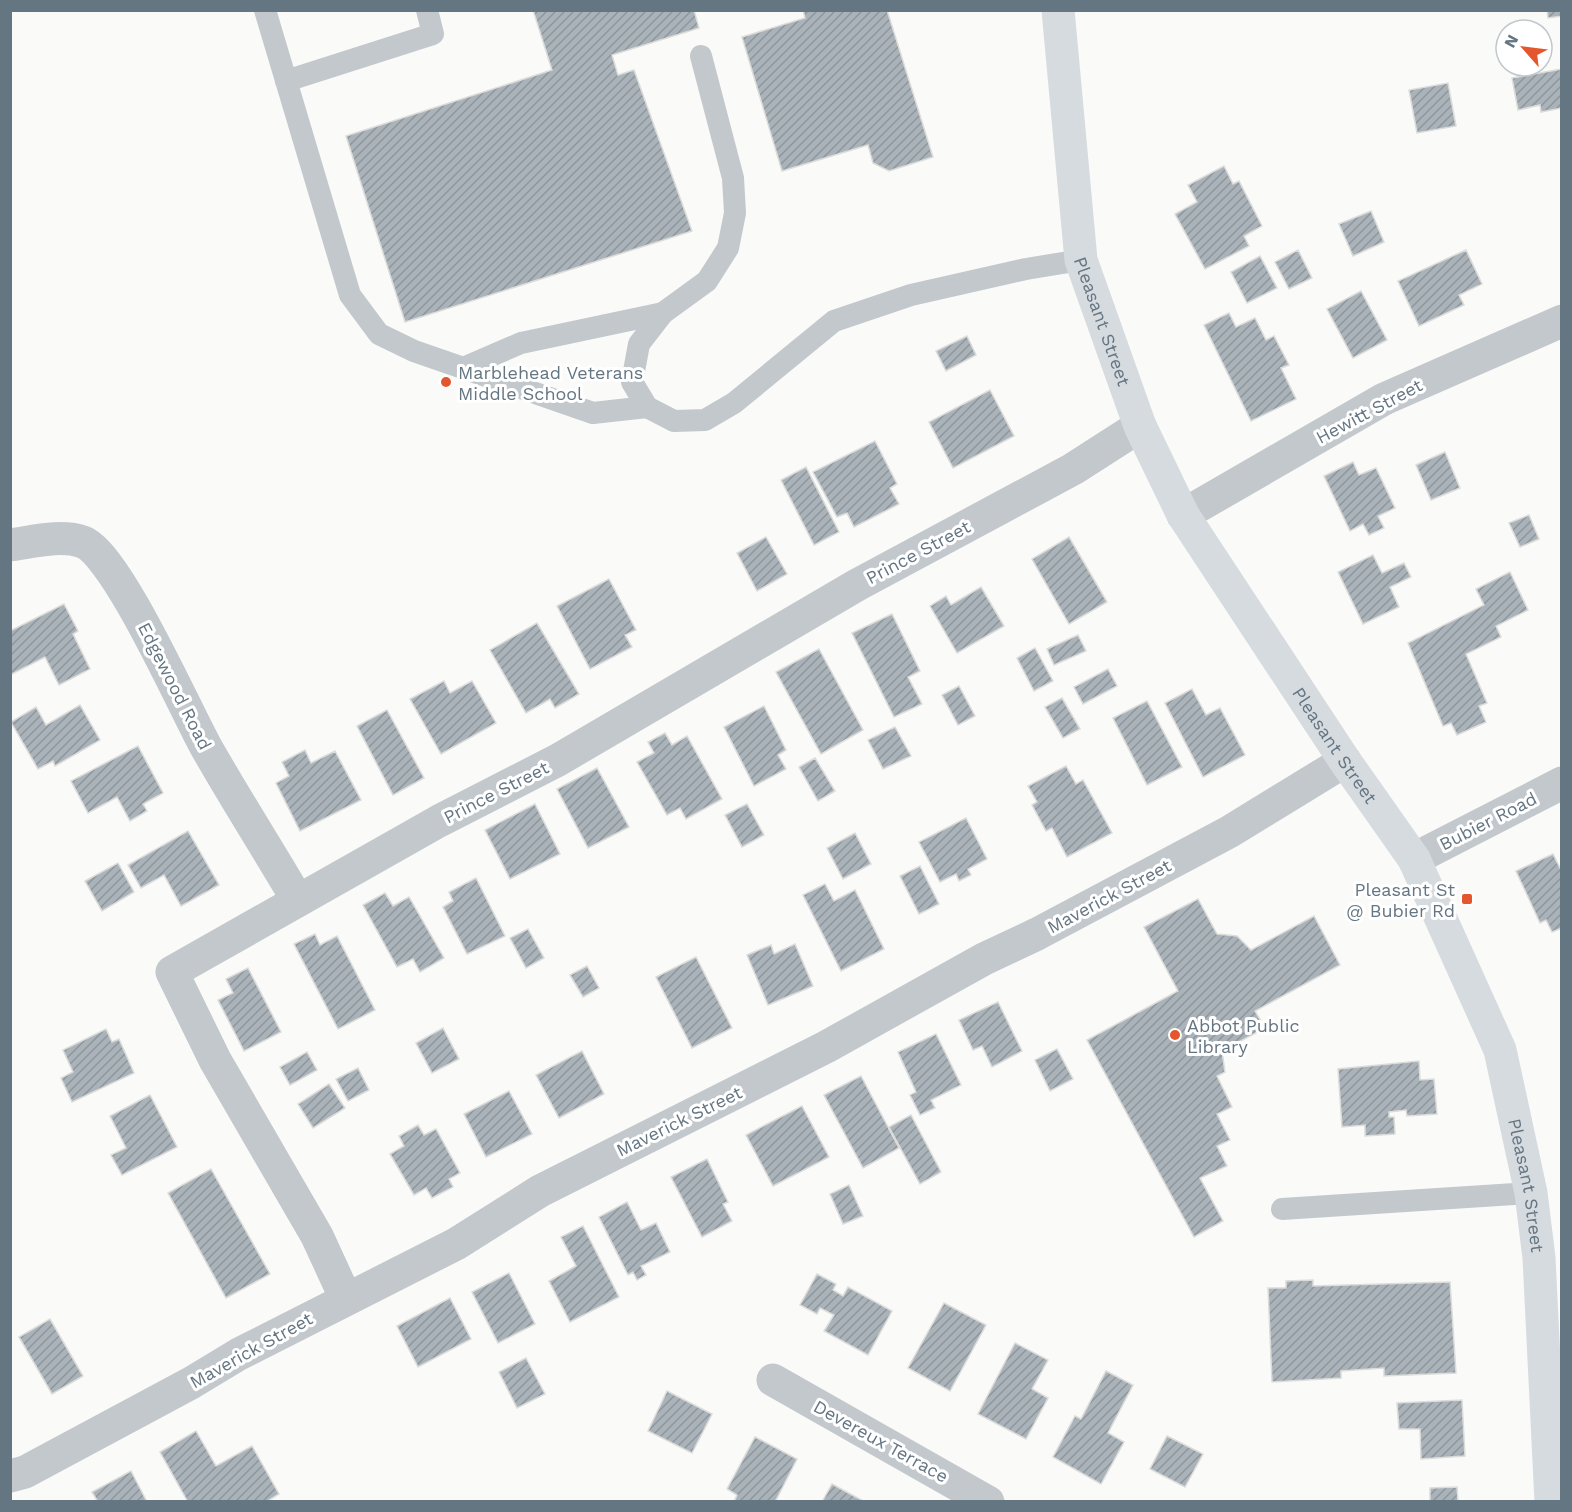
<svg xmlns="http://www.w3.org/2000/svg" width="1572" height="1512" font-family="'Work Sans',sans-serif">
  <defs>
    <pattern id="building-hatch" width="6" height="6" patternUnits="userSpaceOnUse" patternTransform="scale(1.5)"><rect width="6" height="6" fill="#aab3b9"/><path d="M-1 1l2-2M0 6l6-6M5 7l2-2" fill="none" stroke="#8e969c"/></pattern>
  </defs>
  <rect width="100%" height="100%" fill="#fafaf8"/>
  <g fill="url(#building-hatch)" stroke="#dcdcda" stroke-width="1.5">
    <path d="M533 10H694L699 28 612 55 618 75 634 70 692 231 405 322 346 136 552 70Z"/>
    <path d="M803 10H887L933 157 889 171 873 163 868 145 782 171 742 37 805 18Z"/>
    <path d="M1547 10H1562V16L1548 18Z"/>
    <path d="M1562 69V108L1541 112 1540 105 1518 110 1512 78Z"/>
    <path d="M1448 83 1456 126 1417 133 1409 90Z"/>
    <path d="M1224 166 1233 184 1239 181 1262 226 1244 236 1249 246 1205 269 1175 214 1197 202 1188 185Z"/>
    <path d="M1371 211 1384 242 1353 256 1339 224Z"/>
    <path d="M1298 250 1312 278 1289 289 1275 262Z"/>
    <path d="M1466 250 1482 284 1459 295 1464 305 1419 326 1398 281Z"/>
    <path d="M1260 256 1277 288 1247 303 1231 272Z"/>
    <path d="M1361 291 1387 340 1353 358 1327 309Z"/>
    <path d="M1229 313 1236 327 1255 318 1266 340 1274 336 1289 365 1281 368 1296 399 1251 421 1204 325Z"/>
    <path d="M967 336 976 355 946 371 936 351Z"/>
    <path d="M990 390 1014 436 953 468 929 422Z"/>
    <path d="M875 441 897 484 890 488 899 504 854 527 847 513 837 517 813 472Z"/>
    <path d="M1445 452 1460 488 1431 500 1416 465Z"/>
    <path d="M1353 462 1359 475 1376 468 1395 508 1378 516 1384 528 1369 535 1363 524 1350 531 1324 476Z"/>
    <path d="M806 467 839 532 814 545 781 480Z"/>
    <path d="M1529 515 1539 539 1520 547 1509 523Z"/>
    <path d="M766 537 787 574 757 591 737 553Z"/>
    <path d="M1069 537 1107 602 1069 624 1032 559Z"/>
    <path d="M1373 555 1382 573 1404 563 1411 577 1390 587 1399 607 1363 624 1338 572Z"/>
    <path d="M1510 572 1528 610 1496 626 1501 637 1466 654 1487 703 1479 706 1486 722 1457 735 1451 723 1443 726 1408 643 1484 605 1476 589Z"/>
    <path d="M609 579 636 630 625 635 632 647 590 669 557 606Z"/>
    <path d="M981 587 1004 626 957 653 930 606 946 596 951 605Z"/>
    <path d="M64 604 78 631 73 634 90 669 59 685 45 657 10 675V631Z"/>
    <path d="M892 614 920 671 908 677 922 704 894 717 852 633Z"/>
    <path d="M537 623 579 694 555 708 550 699 526 713 490 650Z"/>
    <path d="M1078 635 1086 651 1054 665 1047 649Z"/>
    <path d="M1035 648 1053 681 1034 691 1017 658Z"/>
    <path d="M819 649 863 730 821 754 776 672Z"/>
    <path d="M1108 669 1117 686 1083 704 1074 687Z"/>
    <path d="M444 681 450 693 472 681 496 723 441 754 410 699Z"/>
    <path d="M959 686 975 716 958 725 942 695Z"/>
    <path d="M1192 689 1206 715 1220 708 1245 755 1203 777 1165 703Z"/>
    <path d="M1062 698 1080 729 1063 738 1045 707Z"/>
    <path d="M1147 701 1182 767 1147 785 1113 718Z"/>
    <path d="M80 705 100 740 55 766 53 761 38 769 11 722 36 707 46 725Z"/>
    <path d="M764 706 786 750 778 755 786 769 754 786 724 727Z"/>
    <path d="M387 710 424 778 393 795 357 726Z"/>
    <path d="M895 727 911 756 883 769 868 740Z"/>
    <path d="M665 733 672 745 687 736 722 799 686 819 680 808 667 815 637 762 654 753 648 742Z"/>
    <path d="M138 746 163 793 143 804 147 811 130 821 117 797 88 813 71 781Z"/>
    <path d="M305 750 311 763 335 751 361 800 300 831 276 783 289 776 282 762Z"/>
    <path d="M815 758 835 791 818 801 799 767Z"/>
    <path d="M1066 766 1076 784 1083 780 1112 833 1067 857 1052 828 1046 831 1032 805 1037 802 1028 786Z"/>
    <path d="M597 768 629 827 588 848 557 789Z"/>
    <path d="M535 804 560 854 510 879 485 830Z"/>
    <path d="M747 804 764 835 742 847 725 815Z"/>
    <path d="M966 818 987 859 968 869 971 875 959 881 956 874 940 882 919 842Z"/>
    <path d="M188 831 219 885 181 906 164 875 141 888 128 865Z"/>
    <path d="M855 833 871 864 843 879 827 848Z"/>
    <path d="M1553 854 1562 872V928L1552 932 1546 920 1540 923 1516 871Z"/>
    <path d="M118 863 134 892 102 911 85 881Z"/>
    <path d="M920 866 939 904 919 914 900 876Z"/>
    <path d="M476 878 505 936 467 954 443 907 453 901 449 892Z"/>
    <path d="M825 884 834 901 855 890 884 949 841 971 803 895Z"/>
    <path d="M385 893 393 906 409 897 444 958 420 972 413 959 397 967 363 905Z"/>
    <path d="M1198 899 1217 934 1237 936 1251 950 1314 916 1340 965 1255 1011 1265 1028 1222 1051 1225 1072 1217 1076 1232 1107 1217 1114 1230 1140 1217 1146 1227 1166 1200 1178 1223 1221 1194 1237 1087 1040 1178 991 1144 927Z"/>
    <path d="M528 929 544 958 526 968 510 938Z"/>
    <path d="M315 934 320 945 337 936 375 1010 338 1029 294 944Z"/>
    <path d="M795 944 813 986 768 1005 747 955 771 945 774 954Z"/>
    <path d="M696 957 732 1028 692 1048 656 977Z"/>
    <path d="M587 966 599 988 583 997 570 975Z"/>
    <path d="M248 968 281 1032 244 1051 218 1000 233 993 226 979Z"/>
    <path d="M998 1002 1022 1051 992 1067 982 1046 973 1050 959 1020Z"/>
    <path d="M443 1028 459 1059 432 1073 416 1043Z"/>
    <path d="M106 1029 112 1042 119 1039 134 1073 72 1102 61 1078 73 1072 63 1050Z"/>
    <path d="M936 1034 961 1085 931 1100 935 1108 920 1115 910 1095 916 1092 898 1052Z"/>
    <path d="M1057 1049 1073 1079 1050 1091 1035 1060Z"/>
    <path d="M582 1051 604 1094 559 1118 536 1075Z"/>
    <path d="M307 1052 317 1070 290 1085 280 1067Z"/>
    <path d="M1419 1061 1420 1080 1434 1079 1437 1114 1407 1116 1406 1110 1389 1112V1117H1394L1395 1134 1365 1136V1125L1342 1127 1338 1069Z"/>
    <path d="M358 1068 369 1090 348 1101 336 1079Z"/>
    <path d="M861 1076 899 1148 863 1168 824 1095Z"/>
    <path d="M329 1084 345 1108 313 1128 298 1104Z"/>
    <path d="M509 1091 532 1134 486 1157 464 1114Z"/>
    <path d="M150 1095 177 1147 122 1175 111 1155 126 1148 110 1116Z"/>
    <path d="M802 1106 829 1157 773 1186 746 1135Z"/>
    <path d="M911 1115 941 1172 920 1184 889 1127Z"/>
    <path d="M418 1125 424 1135 436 1129 460 1173 449 1179 453 1187 432 1198 426 1188 414 1195 390 1154 404 1146 399 1136Z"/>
    <path d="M707 1159 728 1202 723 1204 732 1221 702 1237 671 1177Z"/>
    <path d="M211 1169 270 1274 226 1298 168 1193Z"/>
    <path d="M849 1185 863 1216 843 1224 830 1194Z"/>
    <path d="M627 1202 641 1230 656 1223 670 1252 641 1266 646 1275 637 1280 633 1272 628 1275 599 1217Z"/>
    <path d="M583 1226 619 1297 570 1322 549 1281 576 1266 561 1237Z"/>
    <path d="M509 1273 535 1324 498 1343 472 1292Z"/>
    <path d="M817 1274 836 1284 833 1290 843 1296 848 1287 892 1311 868 1355 824 1331 834 1315 820 1308 817 1314 800 1305Z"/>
    <path d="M1313 1280V1286L1450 1282 1456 1373 1384 1376V1368L1341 1371V1378L1272 1382 1268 1288H1286V1281Z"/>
    <path d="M450 1298 471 1339 418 1367 397 1326Z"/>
    <path d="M944 1303 986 1325 950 1391 908 1368Z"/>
    <path d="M50 1319 83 1376 52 1394 19 1337Z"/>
    <path d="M1015 1343 1048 1360 1032 1389 1048 1398 1026 1439 978 1414Z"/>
    <path d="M526 1358 545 1394 517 1408 499 1372Z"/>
    <path d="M1106 1371 1133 1385 1108 1433 1124 1442 1101 1484 1053 1457 1075 1416 1081 1419Z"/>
    <path d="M667 1391 712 1414 692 1453 648 1431Z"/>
    <path d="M1462 1400 1465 1456 1421 1459 1420 1429H1399L1397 1403Z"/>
    <path d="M196 1431 216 1466 252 1446 279 1494 266 1502H188L160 1452Z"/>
    <path d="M1167 1436 1203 1454 1185 1487 1150 1469Z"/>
    <path d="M755 1437 797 1459 775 1502H734L737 1495 727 1489Z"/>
    <path d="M131 1471 147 1502H98L92 1492Z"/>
    <path d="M832 1484 865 1502H822Z"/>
    <path d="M1457 1487 1458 1501 1466 1502H1422L1430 1501V1488Z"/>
  </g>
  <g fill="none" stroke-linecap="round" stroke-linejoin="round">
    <g stroke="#c3c8cc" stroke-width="22">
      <path d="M265 10 350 295 379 334 414 351 593 413 647 407"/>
      <path d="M701 56 733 178 735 213 728 248 707 281 663 313 639 344 632 382 647 407 674 421 705 420 734 403 834 321 911 295 1026 269 1081 260"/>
      <path d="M286 81 433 34 427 10"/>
      <path d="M463 368 521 343 663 313"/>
      <path d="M1282 1209 1531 1193"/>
    </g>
    <g stroke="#c3c8cc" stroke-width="33">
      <path d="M1183 515 1384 399 1562 321"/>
      <path d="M10 545C32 542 61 534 83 542 117 555 185 709 206 747 235 798 267 848 297 899"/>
      <path d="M1414 859 1562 783"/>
      <path d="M346 1299 317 1236 215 1060 172 972 439 821 558 760 857 585 1073 469 1140 426"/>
      <path d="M773 1380 988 1502"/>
      <path d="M10 1476 25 1472 191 1383 239 1354 456 1244 540 1191 826 1047 984 959 1037 934 1229 832 1345 761"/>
    </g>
    <path stroke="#d6dbdf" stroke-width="33" id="s1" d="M1058 10 1081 260 1140 426 1183 515 1345 761 1414 859 1500 1050 1531 1193 1539 1258 1551 1502"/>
  </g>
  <g fill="#e4572e" stroke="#fff" stroke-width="2">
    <circle cx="446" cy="382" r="6"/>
    <rect x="1461" y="893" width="12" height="12" rx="3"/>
    <circle cx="1175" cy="1035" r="6"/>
  </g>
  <g text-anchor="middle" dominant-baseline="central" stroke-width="6" stroke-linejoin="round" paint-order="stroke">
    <g font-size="18" fill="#657683" stroke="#fff">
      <text stroke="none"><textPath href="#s1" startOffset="316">Pleasant Street</textPath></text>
      <text transform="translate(1369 411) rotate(-28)">Hewitt Street</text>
      <text transform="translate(918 552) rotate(-28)">Prince Street</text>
      <text transform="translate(175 686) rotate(63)">Edgewood Road</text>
      <text stroke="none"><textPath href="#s1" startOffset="802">Pleasant Street</textPath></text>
      <text transform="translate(496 792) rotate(-27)">Prince Street</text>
      <text transform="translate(1488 821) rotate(-27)">Bubier Road</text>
      <text transform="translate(1109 896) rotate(-28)">Maverick Street</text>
      <text transform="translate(679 1121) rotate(-26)">Maverick Street</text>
      <text stroke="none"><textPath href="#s1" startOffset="1288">Pleasant Street</textPath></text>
      <text transform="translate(251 1350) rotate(-29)">Maverick Street</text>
      <text transform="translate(881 1441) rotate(29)">Devereux Terrace</text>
    </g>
    <g font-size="18" fill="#657683" stroke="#fff" text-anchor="start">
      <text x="458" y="372">Marblehead Veterans<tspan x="458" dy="21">Middle School</tspan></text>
      <text x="1455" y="889" text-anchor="end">Pleasant St<tspan x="1455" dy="21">@ Bubier Rd</tspan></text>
      <text x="1187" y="1025">Abbot Public<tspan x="1187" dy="21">Library</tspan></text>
    </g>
  </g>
  <rect width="1572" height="1512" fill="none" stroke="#657683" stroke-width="24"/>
  <g transform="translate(1524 48) rotate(298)"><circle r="28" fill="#ffffff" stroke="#c1c8cd" stroke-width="1.5"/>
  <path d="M0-4.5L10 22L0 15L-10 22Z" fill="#e4572e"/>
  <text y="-9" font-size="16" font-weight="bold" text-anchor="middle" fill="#657683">N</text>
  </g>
</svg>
